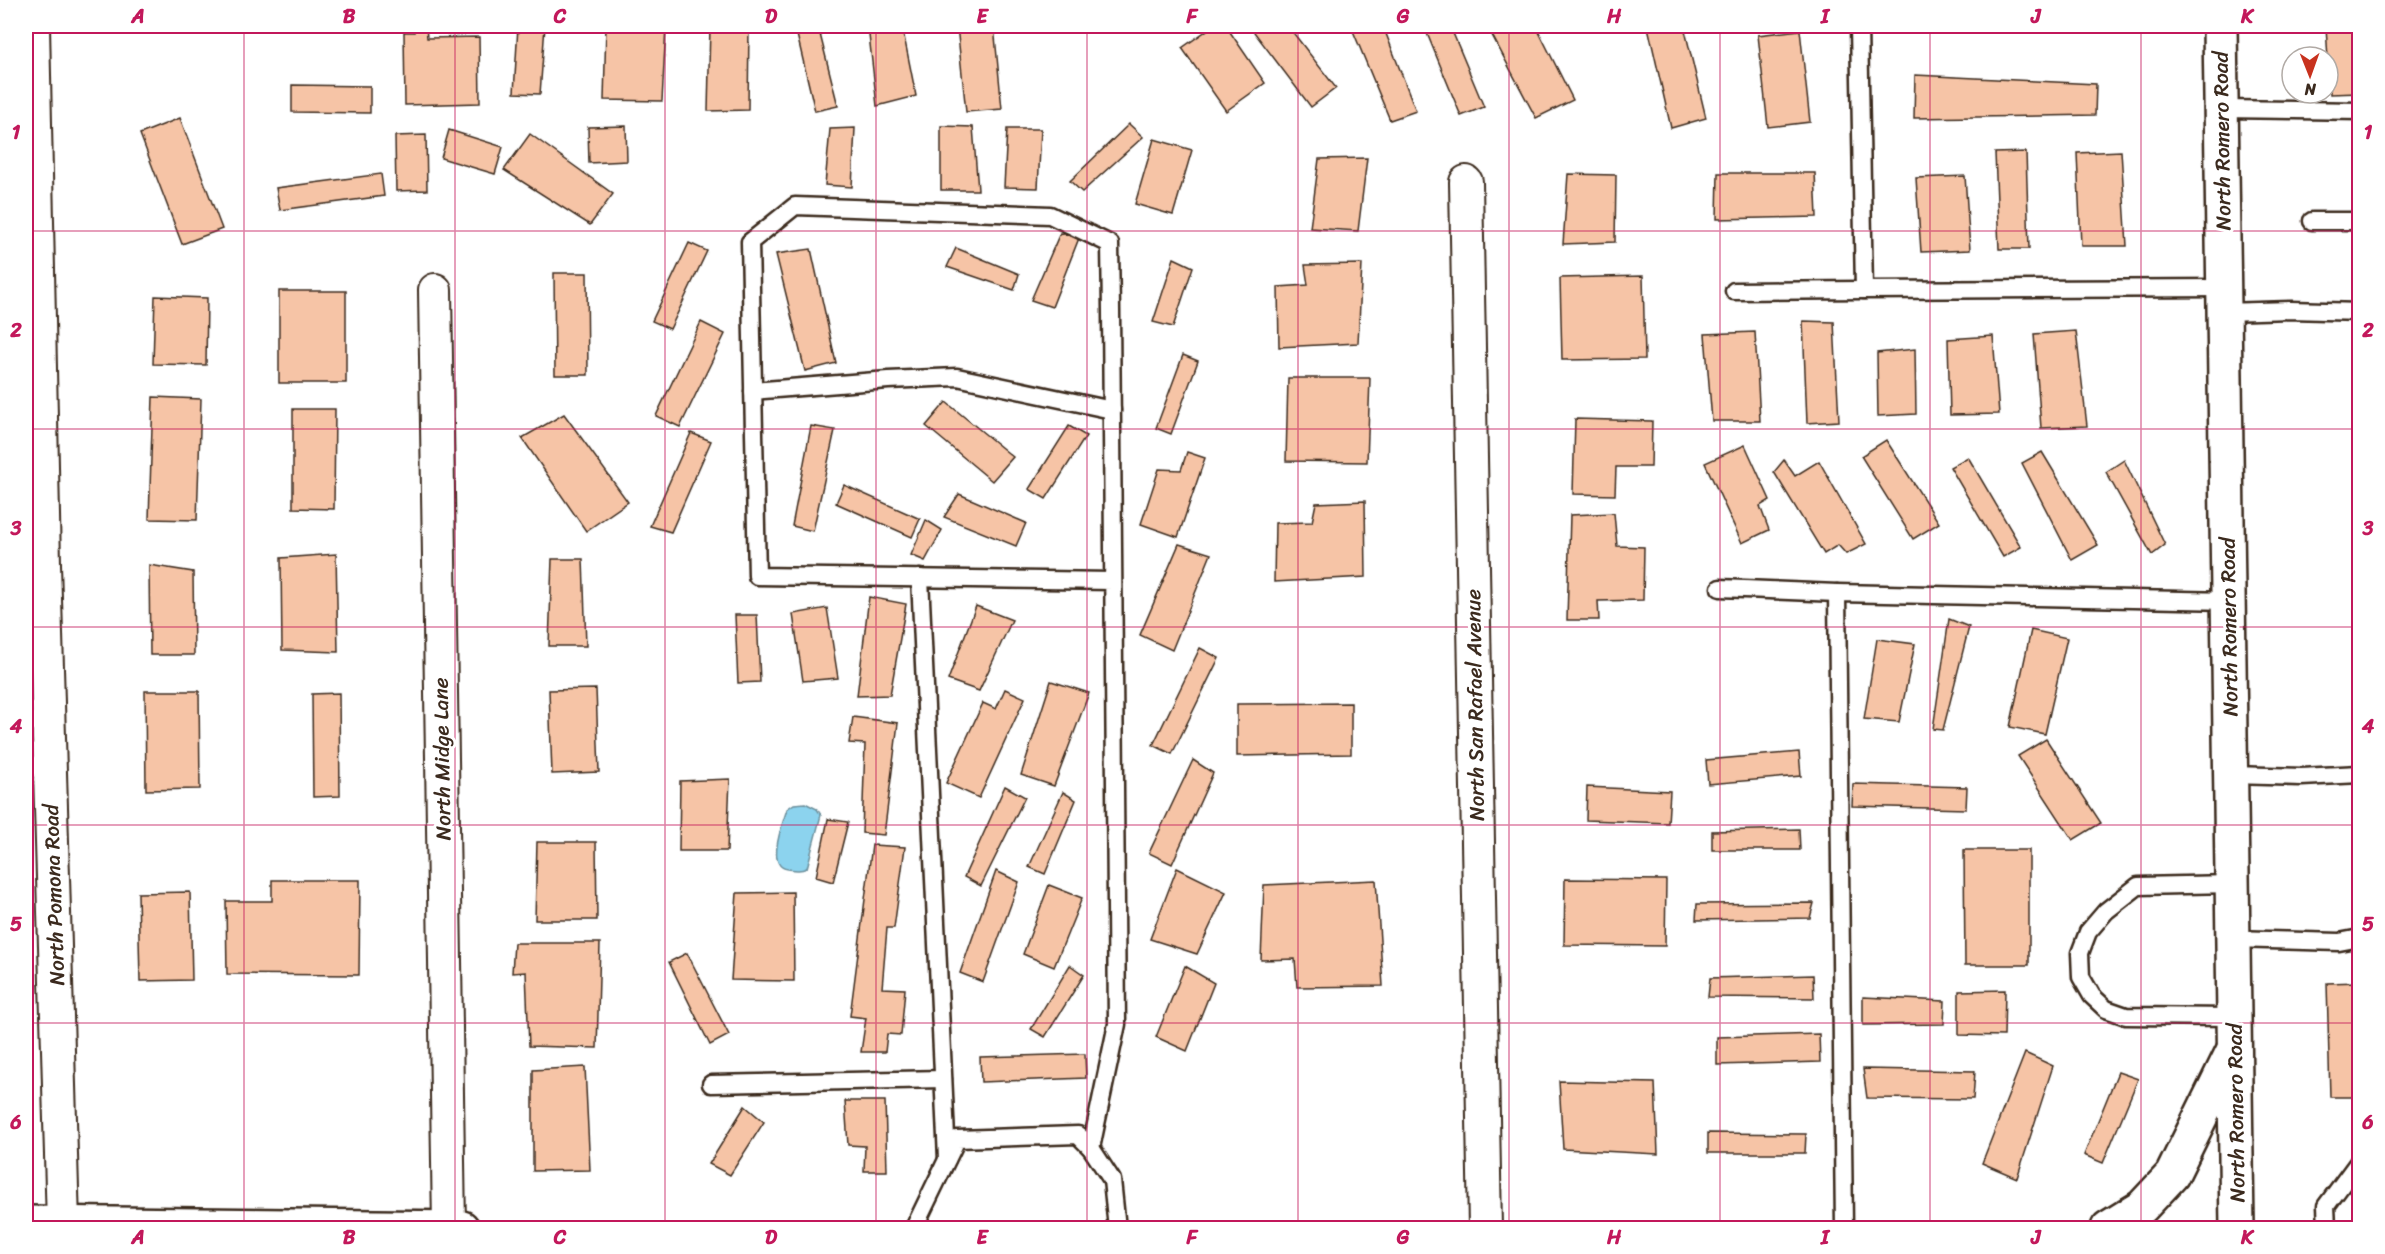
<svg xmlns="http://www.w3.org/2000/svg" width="2385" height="1254" font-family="Sriracha,sans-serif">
  <rect width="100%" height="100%" fill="#fff"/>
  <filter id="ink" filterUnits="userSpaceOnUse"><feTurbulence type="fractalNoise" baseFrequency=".0167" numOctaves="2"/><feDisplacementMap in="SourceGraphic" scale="12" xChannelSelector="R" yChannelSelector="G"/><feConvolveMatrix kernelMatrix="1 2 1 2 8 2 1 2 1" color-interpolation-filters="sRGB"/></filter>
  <g filter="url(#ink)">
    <path fill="#8cd3ee" stroke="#6c8f9b" stroke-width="1.5" d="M805 803 817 809 821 815 807 868C800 871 795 870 788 869 765 867 783 823 787 809L794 804Z"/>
    <g fill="#f6c4a6" stroke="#3b2a1e" stroke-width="1.5">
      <path d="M413 26H426L427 38 479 37 480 103 405 105 404 32H414Z"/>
      <path d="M518 26H545L540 94 514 93Z"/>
      <path d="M606 26H666L662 101 604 100Z"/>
      <path d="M710 26H749L748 110 708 111Z"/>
      <path d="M795 26H818L838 106 815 111Z"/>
      <path d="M868 26H902L916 96 877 106Z"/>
      <path d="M957 26H994L1002 109 966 112Z"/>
      <path d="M1213 26H1226L1265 83 1226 111 1182 48Z"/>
      <path d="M1254 26H1288L1336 88 1311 107 1251 28Z"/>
      <path d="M1351 26H1383L1416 111 1390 120Z"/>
      <path d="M1424 26H1450L1484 107 1461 116Z"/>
      <path d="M1512 26H1536L1573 100 1536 118 1492 35Z"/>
      <path d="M1657 26H1684L1706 118 1671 128 1648 27Z"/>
      <path d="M2326 26H2360V93L2330 94Z"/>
      <path d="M1800 30 1810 122 1768 127 1758 35Z"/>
      <path d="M1915 75 2096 84 2095 115 1914 118Z"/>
      <path d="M292 85 370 86V113L292 112Z"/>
      <path d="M180 118 222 229 182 244 140 134Z"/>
      <path d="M1129 124 1143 137 1082 192 1070 181Z"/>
      <path d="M626 126 627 161 589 163 588 127Z"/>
      <path d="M941 126 973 127 978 190H941Z"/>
      <path d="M855 128 852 187 825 185 830 129Z"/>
      <path d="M1007 129H1041L1038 188 1004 187Z"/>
      <path d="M449 130 503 147 495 174 441 158Z"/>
      <path d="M530 134 613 194 590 225 504 170Z"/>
      <path d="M426 135 427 190 396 191 395 136Z"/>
      <path d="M1154 139 1192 150 1173 215 1135 204Z"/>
      <path d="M2121 151 2127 246H2081L2077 153Z"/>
      <path d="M2026 152 2029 249H1999L1995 153Z"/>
      <path d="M1367 158 1358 231 1310 228 1319 159Z"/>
      <path d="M1718 173H1815L1817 217 1717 219Z"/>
      <path d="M381 174 384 196 280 210 276 188Z"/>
      <path d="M1568 174 1616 175 1615 242 1563 244Z"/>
      <path d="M1965 176 1970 250 1921 252 1916 178Z"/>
      <path d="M1060 233 1079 238 1052 307 1031 300Z"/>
      <path d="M689 243 707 251 670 329 652 321Z"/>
      <path d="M956 248 1019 274 1014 290 947 267Z"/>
      <path d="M811 249 836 363 805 371 776 254Z"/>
      <path d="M1174 258 1193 267 1173 327 1153 322Z"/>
      <path d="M1362 264 1358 343 1279 347 1278 287 1308 285 1305 265Z"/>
      <path d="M554 273H587L588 375H555Z"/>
      <path d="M1643 276 1645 359 1562 360 1560 278Z"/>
      <rect x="279" y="291" width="67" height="92"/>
      <path d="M155 296 207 298 206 365 153 364Z"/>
      <path d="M1803 321 1834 322 1839 421 1807 423Z"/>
      <path d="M701 322 725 334 680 427 656 416Z"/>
      <path d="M2076 331 2087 426 2041 428 2034 334Z"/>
      <path d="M1755 332 1760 421H1712L1705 334Z"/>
      <path d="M1993 336 1999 414 1950 415 1948 339Z"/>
      <path d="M1915 349 1916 414 1878 416 1877 353Z"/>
      <path d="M1183 355 1198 361 1171 434 1156 428Z"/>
      <path d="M1288 378H1370L1367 462 1286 461Z"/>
      <path d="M153 397 201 399 197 520 149 519Z"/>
      <path d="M946 402 1013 457 992 481 926 426Z"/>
      <path d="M293 409H335L334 509 293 508Z"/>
      <path d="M564 414 628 502 586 531 522 438Z"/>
      <path d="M1575 419 1652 421 1651 467H1616L1615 495 1573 494Z"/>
      <path d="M811 426 835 430 813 531 792 526Z"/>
      <path d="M1069 426 1086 436 1046 499 1029 489Z"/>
      <path d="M691 433 711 441 671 532 650 526Z"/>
      <path d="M1886 440 1939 523 1913 539 1861 456Z"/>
      <path d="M1745 445 1770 500 1760 506 1769 530 1742 543 1705 463Z"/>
      <path d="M1187 452 1205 458 1178 537 1141 524 1159 469 1181 470Z"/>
      <path d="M2042 452 2098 545 2072 560 2022 463Z"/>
      <path d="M1968 457 2021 547 2003 557 1950 467Z"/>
      <path d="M1784 460 1795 476 1819 461 1866 544 1846 554 1838 545 1824 554 1774 472Z"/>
      <path d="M2124 460 2165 545 2152 555 2106 472Z"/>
      <path d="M844 485 920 519 912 537 836 503Z"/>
      <path d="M959 494 1026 523 1016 546 944 517Z"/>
      <path d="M1365 501 1366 577 1274 582 1275 523 1312 522 1316 503Z"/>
      <path d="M1614 513 1617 546 1644 547 1643 600 1598 601 1599 620H1567L1570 515Z"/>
      <path d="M926 520 942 530 925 561 911 555Z"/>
      <path d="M1179 544 1211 554 1172 650 1140 635Z"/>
      <path d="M336 554 338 652 282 650 281 558Z"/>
      <path d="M552 559H583L586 646H549Z"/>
      <path d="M149 565 193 572 194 655H150Z"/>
      <path d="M869 597 906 604 890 695 857 696Z"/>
      <path d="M976 606 1012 620 979 691 948 680Z"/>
      <path d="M827 608 838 678 803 681 793 614Z"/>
      <path d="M735 615H757L760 682 738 683Z"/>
      <path d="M1949 619 1969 627 1943 730 1933 729Z"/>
      <path d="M2031 630 2067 638 2045 734 2010 727Z"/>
      <path d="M1877 639 1915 644 1899 722 1864 719Z"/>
      <path d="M1200 648 1219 658 1172 754 1153 745Z"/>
      <path d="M1051 681 1089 693 1054 786 1021 775Z"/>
      <path d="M596 689 599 772 552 774 549 690Z"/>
      <path d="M1005 689 1025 698 979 798 946 783 983 703 996 709Z"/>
      <path d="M145 691H199L200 789 146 790Z"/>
      <path d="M339 693 340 796 313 797 312 694Z"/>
      <path d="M1351 703V754L1237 756V704Z"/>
      <path d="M853 717 898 723 884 835 862 833 865 744 849 743Z"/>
      <path d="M2046 739 2101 823 2073 840 2018 756Z"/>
      <path d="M1799 752 1801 776 1708 784 1706 760Z"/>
      <path d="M1193 760 1213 773 1172 864 1149 853Z"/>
      <path d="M730 779 727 851H679L680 781Z"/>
      <path d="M1853 784 1967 787 1966 809 1852 806Z"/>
      <path d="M1005 786 1025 797 981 886 964 877Z"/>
      <path d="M1587 787 1670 791 1668 823 1586 820Z"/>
      <path d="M1063 792 1076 800 1045 874 1029 867Z"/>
      <path d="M828 819 848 822 833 882 816 877Z"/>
      <path d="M1799 829 1800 850H1712V831Z"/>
      <path d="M537 842H596L597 920H535Z"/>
      <path d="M872 845 905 847 894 928H887L882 988 905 989 901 1035 887 1034 885 1052H861L866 1018 850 1016Z"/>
      <path d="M1964 850H2029V965H1965Z"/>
      <path d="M1177 868 1226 892 1197 954 1150 939Z"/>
      <path d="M996 871 1019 882 983 982 960 973Z"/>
      <path d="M1565 879 1666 880 1665 946 1564 945Z"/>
      <path d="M272 880H360L359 975 227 974 226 901H272Z"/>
      <path d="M1376 880 1383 986 1297 987 1295 959 1261 960 1264 885Z"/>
      <path d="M1049 885 1082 898 1054 967 1023 954Z"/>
      <path d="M190 892 192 980 140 981 138 893Z"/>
      <path d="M793 892 794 981 731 980 737 893Z"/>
      <path d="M1814 903 1810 918 1696 920 1697 904Z"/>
      <path d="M514 943H600L597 1048 529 1046 526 972 512 973Z"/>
      <path d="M687 953 729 1035 710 1045 669 962Z"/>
      <path d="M1070 965 1084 975 1045 1037 1031 1029Z"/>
      <path d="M1185 966 1214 983 1187 1051 1156 1037Z"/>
      <path d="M1813 975 1814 998 1708 997 1710 978Z"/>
      <path d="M2360 982V1097H2330L2327 983Z"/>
      <path d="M2005 990 2004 1036 1959 1035V991Z"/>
      <path d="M1863 997 1945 1001 1944 1024 1863 1025Z"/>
      <path d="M1819 1034 1820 1062 1717 1065V1037Z"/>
      <path d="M2025 1053 2053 1066 2017 1178 1982 1163Z"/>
      <path d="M1085 1054 1086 1078 981 1082 980 1057Z"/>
      <path d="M585 1067 590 1170 533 1171V1070Z"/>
      <path d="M1863 1069 1975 1071 1973 1099 1867 1098Z"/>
      <path d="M2118 1072 2138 1079 2103 1163 2084 1155Z"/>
      <path d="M1559 1081 1655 1083 1658 1154 1563 1149Z"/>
      <path d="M845 1101H885L887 1171H864L865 1146 848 1145Z"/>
      <path d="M745 1106 764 1122 730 1175 709 1164Z"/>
      <path d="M1708 1133 1806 1134 1805 1153H1708Z"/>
    </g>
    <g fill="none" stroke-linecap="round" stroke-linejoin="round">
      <g stroke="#3b2a1e" stroke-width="21">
        <g id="lane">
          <path d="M1859 26 1864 290 2224 288"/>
          <path d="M2222 109 2360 111"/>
          <path d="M2312 221H2360"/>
          <path d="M1734 291 1864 290"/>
          <path d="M2224 312 2291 310 2360 312"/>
          <path d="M753 391 888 380 957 377 1112 410"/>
          <path d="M920 578 947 1159"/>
          <path d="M1720 588 1837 593"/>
          <path d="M2231 775 2301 777 2360 774"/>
          <path d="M2232 884 2138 886 2106 911 2088 932 2080 953 2081 977 2092 996 2106 1009 2126 1016 2234 1017"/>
          <path d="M2233 939 2339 942 2360 938"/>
          <path d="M711 1084 943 1079"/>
          <path d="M1091 1148 1117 1024 1111 311 1110 244 1050 215 795 206 750 242 757 576 1113 581"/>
          <path d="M914 1228 957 1139 1078 1135 1091 1148 1112 1180 1117 1228"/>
          <path d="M1844 1228 1837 593 2229 601"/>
          <path d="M2327 1228 2326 1206 2360 1160"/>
        </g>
      </g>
      <g stroke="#3b2a1e" stroke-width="36">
        <g id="street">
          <path d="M33 26 44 564 63 1224"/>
          <path d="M1466 182 1485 1228"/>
          <path d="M435 290 449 1228"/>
        </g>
      </g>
      <g stroke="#3b2a1e" stroke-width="38">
        <g id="secondary">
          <path d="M2220 26 2237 1228"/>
          <path d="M26 1223 462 1228"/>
          <path d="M2108 1228 2142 1207 2172 1175 2233 1051"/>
        </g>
      </g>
      <use href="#lane" stroke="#fff" stroke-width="16"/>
      <use href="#street" stroke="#fff" stroke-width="32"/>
      <use href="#secondary" stroke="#fff" stroke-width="33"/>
    </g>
  </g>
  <path fill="none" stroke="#c2185b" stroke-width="1.5" stroke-opacity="0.55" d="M244 26V1228M455 26V1228M665 26V1228M876 26V1228M1087 26V1228M1298 26V1228M1509 26V1228M1720 26V1228M1930 26V1228M2141 26V1228M26 231H2360M26 429H2360M26 627H2360M26 825H2360M26 1023H2360"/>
  <g text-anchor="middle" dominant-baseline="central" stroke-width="6" stroke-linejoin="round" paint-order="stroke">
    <g font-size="21" fill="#3b2a1e" stroke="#fff">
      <text transform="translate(2222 141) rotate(-91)">North Romero Road</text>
      <text transform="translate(2229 627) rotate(-91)">North Romero Road</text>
      <text transform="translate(1475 705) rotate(-91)">North San Rafael Avenue</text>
      <text transform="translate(442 759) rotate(-91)">North Midge Lane</text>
      <text transform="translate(54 895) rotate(-92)">North Pomona Road</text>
      <text transform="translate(2236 1113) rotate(-91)">North Romero Road</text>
    </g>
  </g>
  <rect width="2385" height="1254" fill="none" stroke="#fff" stroke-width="66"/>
  <g transform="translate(2310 75) rotate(179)"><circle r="28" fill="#ffffff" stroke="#b1aaa5" stroke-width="1.5"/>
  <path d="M0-4.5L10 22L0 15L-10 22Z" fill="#c8321e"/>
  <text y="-9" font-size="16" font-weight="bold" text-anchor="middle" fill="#3b2a1e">N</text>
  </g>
  <rect x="33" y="33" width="2319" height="1188" fill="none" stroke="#c2185b" stroke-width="2"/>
  <g font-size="20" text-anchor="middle" font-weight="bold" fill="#c2185b">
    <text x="138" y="23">A</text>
    <text x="349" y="23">B</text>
    <text x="560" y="23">C</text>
    <text x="771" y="23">D</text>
    <text x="982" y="23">E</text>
    <text x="1192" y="23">F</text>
    <text x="1403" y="23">G</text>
    <text x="1614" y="23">H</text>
    <text x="1825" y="23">I</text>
    <text x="2036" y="23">J</text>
    <text x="2247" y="23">K</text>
    <text x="16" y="139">1</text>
    <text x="2368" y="139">1</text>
    <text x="16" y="337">2</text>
    <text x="2368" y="337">2</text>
    <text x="16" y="535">3</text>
    <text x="2368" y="535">3</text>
    <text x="16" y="733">4</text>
    <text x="2368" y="733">4</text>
    <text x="16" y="931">5</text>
    <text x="2368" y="931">5</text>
    <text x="16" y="1129">6</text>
    <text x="2368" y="1129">6</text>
    <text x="138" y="1244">A</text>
    <text x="349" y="1244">B</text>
    <text x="560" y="1244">C</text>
    <text x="771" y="1244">D</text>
    <text x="982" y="1244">E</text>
    <text x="1192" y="1244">F</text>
    <text x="1403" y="1244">G</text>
    <text x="1614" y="1244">H</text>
    <text x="1825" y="1244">I</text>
    <text x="2036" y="1244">J</text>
    <text x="2247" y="1244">K</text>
  </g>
</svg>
